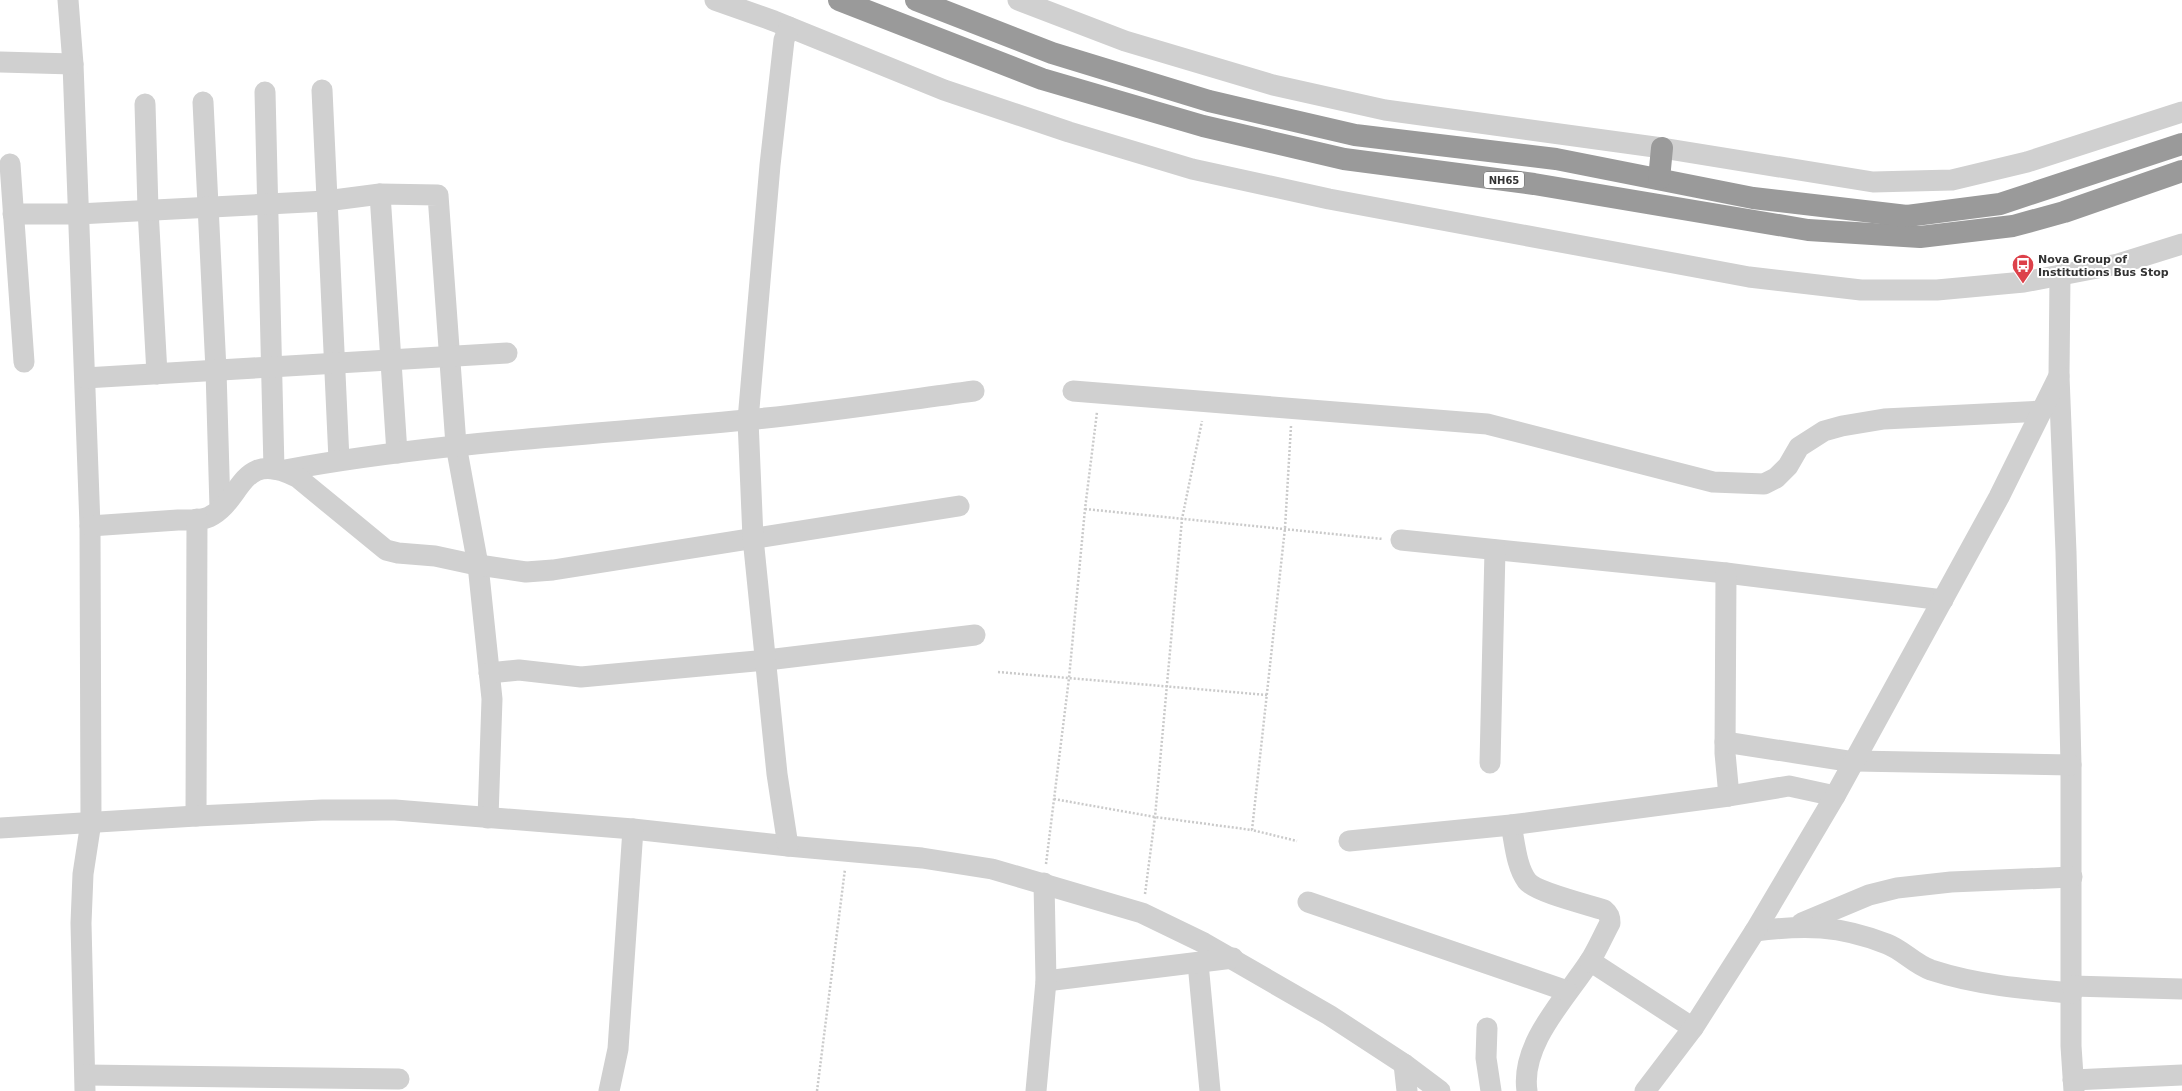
<svg xmlns="http://www.w3.org/2000/svg" width="2182" height="1091" font-family="'DejaVu Sans',sans-serif">
  <rect width="100%" height="100%" fill="#fff"/>
  <g fill="none" stroke-linecap="round" stroke-linejoin="round">
    <g stroke="#cacaca" stroke-width="2.5" stroke-dasharray="2 2" stroke-linecap="butt">
      <path d="M1291 426 1285 528 1252 830 1297 841"/>
      <path d="M1085 509 1383 539"/>
      <path d="M998 672 1267 695"/>
      <path d="M1054 799 1155 817 1252 830"/>
      <path d="M1046 864 1069 678 1085 509 1097 412"/>
      <path d="M1145 894 1155 817 1182 519 1202 421"/>
      <path d="M817 1091 845 869"/>
    </g>
    <g stroke="#d0d0d0" stroke-width="21">
      <path d="M68 0 73 64 90 526 91 822 83 874 81 923 85 1091"/>
      <path d="M715 0 774 21 944 90 1069 132 1192 169 1329 199 1749 277 1861 290H1937L2024 282 2118 264 2182 244"/>
      <path d="M1018 0 1125 41 1273 85 1385 110 1662 148 1873 182 1952 180 2027 162 2182 112"/>
      <path d="M0 62 73 64"/>
      <path d="M322 90 339 460"/>
      <path d="M265 92 274 469"/>
      <path d="M203 102 216 370 220 508"/>
      <path d="M145 104 148 209 157 374"/>
      <path d="M10 164 24 362"/>
      <path d="M380 194 397 453"/>
      <path d="M13 214H78L326 201 380 194 438 195 456 445 478 565 492 699 488 818"/>
      <path d="M2060 275 2059 376 2066 552 2071 765V1046L2074 1091"/>
      <path d="M85 378 507 353"/>
      <path d="M1073 391 1487 424 1713 482 1764 484 1776 478 1788 466 1799 447 1824 431 1842 426 1884 419 2042 411"/>
      <path d="M285 470C437 442 592 435 746 420 822 413 898 401 974 391"/>
      <path d="M90 526C119 524 149 522 178 520 187 520 201 521 209 517 244 500 239 448 297 477L386 550 398 553 435 556 472 564 526 572 553 570 959 506"/>
      <path d="M1401 540 1726 573 1943 600"/>
      <path d="M1726 573 1725 753 1729 796"/>
      <path d="M489 673 519 670 581 677 767 660 975 635"/>
      <path d="M1725 742 1854 762"/>
      <path d="M1855 761 2071 765"/>
      <path d="M1490 763 1495 550"/>
      <path d="M196 816 197 519"/>
      <path d="M1511 825C1515 843 1516 866 1527 881 1535 892 1589 905 1604 910 1609 914 1610 917 1610 923 1603 936 1597 950 1590 961 1566 998 1520 1044 1527 1091"/>
      <path d="M0 828 196 816 322 810H395L633 829 788 846 922 858 992 869 1142 913 1204 943 1329 1015 1404 1064 1440 1091"/>
      <path d="M1349 841 1511 825 1729 796 1789 786 1835 796"/>
      <path d="M788 846 777 774 753 538 748 420 770 165 784 40 789 27"/>
      <path d="M1308 902 1567 991"/>
      <path d="M1802 923 1869 895 1897 888 1951 882 2072 877"/>
      <path d="M1755 931C1804 925 1839 925 1887 944 1903 950 1914 964 1931 970 1977 985 2024 989 2072 993"/>
      <path d="M1590 961 1693 1028"/>
      <path d="M1198 963 1210 1091"/>
      <path d="M1046 981 1233 958"/>
      <path d="M2072 986 2182 989"/>
      <path d="M1487 1028 1486 1058 1491 1091"/>
      <path d="M1404 1064 1407 1091"/>
      <path d="M86 1075 399 1079"/>
      <path d="M2073 1080 2182 1075"/>
      <path d="M609 1091 618 1049 633 829"/>
      <path d="M1036 1091 1046 981 1044 883"/>
      <path d="M1645 1091 1693 1028 1755 931 1835 796 1999 497 2059 376"/>
    </g>
    <g stroke="#9a9a9a" stroke-width="22">
      <path d="M839 0 1042 79 1203 126 1344 159 1534 184 1808 230 1920 237 2013 226 2064 212 2182 171"/>
      <path d="M916 0 1052 53 1209 101 1355 135 1556 159 1753 198 1907 216 2000 204 2182 144"/>
      <path d="M1659 179 1662 148"/>
    </g>
  </g>
  <defs>
    <g id="bus-pin" transform="scale(1.15)"><path d="M0 17L-7.5 6A9.5 9.5 0 1 1 7.5 6Z" fill="#dd414a" stroke="#fff"/><path d="M-5-6H5V4H4V6H2V4H-2V6H-4V4H-5ZM-3.5-4V0h7V-4ZM-3.5 1.2v1.5H-2V1.2ZM2 1.2v1.5H3.5V1.2Z" fill="#fff"/></g>
  </defs>
  <g fill-rule="evenodd">
    <use href="#bus-pin" x="2023" y="265"/>
  </g>
  <g text-anchor="middle" dominant-baseline="central" stroke-width="4" stroke-linejoin="round" paint-order="stroke">
    <rect fill="#fff" stroke="#707070" stroke-width="1" x="1484" y="172" width="40" height="16" rx="3"/>
    <g font-size="10" font-weight="bold" fill="#333">
      <text x="1504" y="180">NH65</text>
    </g>
    <g font-size="11" font-weight="bold" fill="#333" stroke="#fff" text-anchor="start">
      <text x="2038" y="259">Nova Group of<tspan x="2038" dy="13">Institutions Bus Stop</tspan></text>
    </g>
  </g>
</svg>
